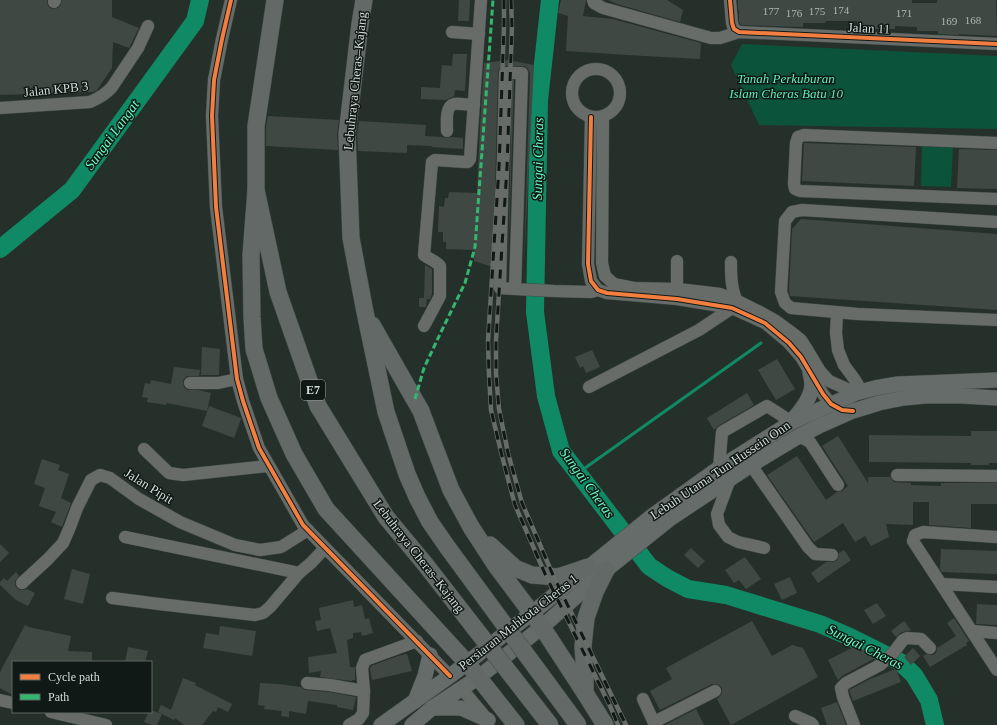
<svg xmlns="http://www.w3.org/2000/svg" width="997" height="725" font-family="Georgia,serif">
  <rect width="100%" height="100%" fill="#26302b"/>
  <g fill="#0c533c">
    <path d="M742 44 997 56V129L759 125 731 65Z"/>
    <path d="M922 146 953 147 951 187 921 186Z"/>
  </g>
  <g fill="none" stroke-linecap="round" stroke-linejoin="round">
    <path stroke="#108a64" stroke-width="3" d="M578 473 761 343"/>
    <g stroke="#108a64" stroke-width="18">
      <path d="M550 0 539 100 535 312 546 396 561 451 649 566 667 578 688 589 726 595 820 624 850 637 900 662 914 675 929 700 935 725"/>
      <path d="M0 249 72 190 195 21 200 0"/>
    </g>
  </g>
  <g fill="#404844">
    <path d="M0 0H47V3L48 6 50 8 54 9 58 8 60 6 62 0H112V17L139 28 129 48 113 42 112 68 97 90 93 92 0 95Z"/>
    <path d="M459 0H470L469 21H458Z"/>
    <path d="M561 0H586L583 16 613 19 701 43 700 59 644 56 566 51 568 16 558 13Z"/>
    <path d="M608 0H667L683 10 680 22 617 4Z"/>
    <path d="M738 0H912V3H937V0H996L997 36 959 34V35L938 34V31H917V27L895 26V29H875V26L857 25V21H826L825 23H803V27L741 25 739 21V9H738Z"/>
    <path d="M453 54H467L465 91 455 90 454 96 446 100 421 99V87L440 88 442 65 452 66Z"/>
    <path d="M508 60 534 65 524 264 530 73 528 69 525 66H502L499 69 498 73 493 267 474 261V250L446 249V242H443V232H438L439 206 444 207 445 198H448L449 192 477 193 480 128 484 63Z"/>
    <path d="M512 80H514L508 267Z"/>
    <path d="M268 116 339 120 337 134 338 150 266 146V127Z"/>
    <path d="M359 121 426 125 425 136 442 137 447 138 451 137 463 138V149L432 147V146L407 145V153L358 151 357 134Z"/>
    <path d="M804 143 916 147 914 186 802 181Z"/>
    <path d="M959 149 997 150V189L957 188Z"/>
    <path d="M801 219 997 234V310L790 296 789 291 792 229Z"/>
    <path d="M425 265 432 269V294L430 299H427L426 307H419V298H424Z"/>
    <path d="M202 347 220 349 219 375H201Z"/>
    <path d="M592 350 600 367 586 373 583 366 580 368 575 357Z"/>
    <path d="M777 359 795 389 776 400 758 370Z"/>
    <path d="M174 367 200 370 199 376H187L183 380V383L184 387 187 390H198L211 393 207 411 167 403 166 405 147 402 148 398 142 397 145 383 150 384 151 380 171 384Z"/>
    <path d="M747 393 754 405 718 426 714 430 707 418Z"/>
    <path d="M209 406 241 418V419L234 438 202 426Z"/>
    <path d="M971 431H997V463H989V465H971V463L869 462V435L971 436Z"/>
    <path d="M838 436 868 483V477H890L894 482 911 483V485L941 486V483H997V504H971V528L929 525V502H913V525L886 524 889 537 871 546 865 536 855 542 843 523 814 542 767 475 797 456 826 500 837 492 842 491 848 486 822 446Z"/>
    <path d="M42 459 60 465 58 470 69 474 61 498 71 503 62 527 51 522 56 512 39 506 45 488 34 484Z"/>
    <path d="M0 544 9 553 0 562Z"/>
    <path d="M691 548 705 561 698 568 684 555Z"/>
    <path d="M941 549 997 551V574L942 572 940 569Z"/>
    <path d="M844 550 851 560 818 583 811 573 826 562H832L836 561 838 559 839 553Z"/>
    <path d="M745 557 761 579 746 589 739 580 734 583 725 570Z"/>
    <path d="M72 569 90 574 83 604 64 599Z"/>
    <path d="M16 572 19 576 15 581V585L17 588 20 590H24L27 589 35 593 28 606 16 600 0 585V582L4 578 7 581Z"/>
    <path d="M790 577 797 593 782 600 774 584Z"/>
    <path d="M353 600 354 607 362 605 365 619 369 618 373 633 362 636 361 632 353 633V638L347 640 350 667H355V680H352V681L320 677 321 671 309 673 308 657 337 653 330 628 317 631 315 621 321 620 319 608Z"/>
    <path d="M877 603 886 616 873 624 864 610Z"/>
    <path d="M977 604 997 605V625L976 624Z"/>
    <path d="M954 618 969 641 966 643 967 645 930 667 923 656 926 654 932 655 935 654 937 650V648L956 636 947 623Z"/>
    <path d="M752 621 772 656 792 645 803 648 818 677 731 725 717 699 721 695 722 691V688L719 685 716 684H712L660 710 650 691 672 679 666 668Z"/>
    <path d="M904 621 911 630 900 633 896 637 891 631Z"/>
    <path d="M25 625 29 627 71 636 68 651 92 652V662H13V695L0 688V672Z"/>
    <path d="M220 626 256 631 252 656 203 648 206 633 219 635Z"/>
    <path d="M856 646 877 657 842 676 838 680 828 660Z"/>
    <path d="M128 647 148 651 145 662H125Z"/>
    <path d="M913 648 920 656 911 665 904 657Z"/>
    <path d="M407 654 412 671 372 680 370 669 371 666 398 656Z"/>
    <path d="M896 669 901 682 853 701 849 690 851 689 870 679Z"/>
    <path d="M183 678 196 683 195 685 232 704 228 712 218 707 216 712 213 711 202 725H184L175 718 174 720 158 712 161 705 171 710Z"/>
    <path d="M260 683 278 684 301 687 303 689 306 690 329 692 356 697 353 710 337 707V705L308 701 306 714 289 711V717L281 716 282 711 264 709 265 706 258 705Z"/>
    <path d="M837 702 846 725H827L821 708Z"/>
    <path d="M696 709 704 725H665Z"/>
    <path d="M151 710 162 714 157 725H152L144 722 149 712H151Z"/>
  </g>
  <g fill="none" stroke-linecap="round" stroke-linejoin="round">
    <g stroke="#424b47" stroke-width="13">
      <g id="minor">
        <path d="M231 0 222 39 214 80 212 116 216 207 237 379 243 401 259 448 303 525 450 676"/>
        <path d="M593 0 594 3 603 8 711 38H720L739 32 997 44"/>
        <path d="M730 0 732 23 734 29 739 32"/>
        <path d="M54 2 55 0"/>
        <path d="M452 32 479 34"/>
        <circle cx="596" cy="93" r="24"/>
        <path d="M0 108 90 102C97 99 107 93 112 87L138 48 148 26"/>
        <path d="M603 116 602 263 605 276 614 284 634 288 677 289 704 292 720 294 736 300 758 311 776 321 791 332 801 340 808 351 820 371 829 381 856 393"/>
        <path d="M591 117 588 264 591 281 598 290 607 293 677 299 732 308 765 323 789 343 801 357 823 394 831 404 839 409"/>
        <path d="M447 131C447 124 445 106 454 104 460 103 468 105 474 105"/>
        <path d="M997 143 804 135 798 137 796 143 794 184 795 189 800 191 997 199"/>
        <path d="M997 222 802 210 792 212 785 221 781 292 785 303 791 308 858 314 997 320"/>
        <path d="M515 289 500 288 505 73H522L515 289 554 291 591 292 598 290"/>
        <path d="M677 298V261"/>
        <path d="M837 313 836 333 838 350 844 365 855 380 862 392"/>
        <path d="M424 326 440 296V266C436 261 429 259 424 255L432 162 435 160 465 162H468L470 159 481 0"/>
        <path d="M190 383H218L237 379"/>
        <path d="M589 387 699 330 732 308 736 300C731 286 731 277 731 262"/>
        <path d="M799 436 810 442 838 485"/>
        <path d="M144 449 169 473 183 475 268 466"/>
        <path d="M751 465 808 547 815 554 832 555"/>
        <path d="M719 468 722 432 767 406 792 422"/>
        <path d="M897 475 997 476"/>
        <path d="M730 479 717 514 719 525 728 537 738 542 764 548"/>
        <path d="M125 537 299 573"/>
        <path d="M997 537 923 532 915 535 913 541 997 670"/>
        <path d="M22 583 48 559 63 543 70 527 77 508 91 480 100 475 110 478 139 499 180 522 235 545 260 550 281 547 308 530"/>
        <path d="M942 584 997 587"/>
        <path d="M112 598 159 604 255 615 263 613 270 607 299 573 311 563 325 548"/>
        <path d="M972 631 997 633"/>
        <path d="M307 683 330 685 364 691"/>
        <path d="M462 689 487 719"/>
        <path d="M643 699 655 725"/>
        <path d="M0 700 13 703"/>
        <path d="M51 712 106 725"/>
        <path d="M795 716 811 723 813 725"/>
        <path d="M654 722 715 691"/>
        <path d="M349 725 359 719 363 713 364 691 362 668 365 660 417 641"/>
        <path d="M854 725 843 697 841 688 846 683 880 665 894 652 903 640 907 638 921 639 930 648"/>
      </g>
    </g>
    <g stroke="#424b47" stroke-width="16">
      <g id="major">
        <path d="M792 421C800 411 811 399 812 385 812 381 811 377 810 373"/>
        <path d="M415 701 425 676 430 655"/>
        <path d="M432 708H461L488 720"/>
        <path d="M381 725 450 676 532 613 652 516 719 468 792 422 856 393 875 388 898 384 997 380"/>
        <path d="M412 725 432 708 479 677 542 627 606 570 671 518 751 465 799 436 819 426 853 411 879 403 904 398 925 396H962L997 398"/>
      </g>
    </g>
    <g stroke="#424b47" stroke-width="18">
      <g id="highway">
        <path d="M275 0 256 126V190L278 292 318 406 386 517 425 564"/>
        <path d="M364 0 360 24 347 134 351 238 365 312 386 412 407 474 417 497 430 522 448 548"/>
        <path d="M256 190 251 255 252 317 254 349 269 398 294 454 326 509 467 663 516 725"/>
        <path d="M372 325 421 411 433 443 451 490 471 527 497 567 542 627 585 693 605 725"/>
        <path d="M490 545 515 568 532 575 558 577 588 567"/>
        <path d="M585 693V676L583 646 586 618 595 592 606 570"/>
      </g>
    </g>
    <use href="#minor" stroke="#676c69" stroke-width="12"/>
    <use href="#major" stroke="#666c69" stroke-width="15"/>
    <use href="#highway" stroke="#626966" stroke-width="17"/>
    <g stroke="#666c68" stroke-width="4.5">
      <g id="rail">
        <path d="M504 0V26L499 167 488 341 489 374 491 410 502 456 515 505 546 576 611 708 618 725"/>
        <path d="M511 0 512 26 507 167 496 340V374L499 409 508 453 522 503 538 540 552 573 626 725"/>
      </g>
    </g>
    <use href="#rail" stroke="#111916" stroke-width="3" stroke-dasharray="9" stroke-linecap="butt"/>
    <g stroke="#424b47" stroke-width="18" stroke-linecap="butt">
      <g id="highway-bridge">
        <path d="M448 548 578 725"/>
        <path d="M425 564 550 725"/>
      </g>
    </g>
    <use href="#highway-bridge" stroke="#626966" stroke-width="17"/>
    <path stroke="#33b770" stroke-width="3" stroke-dasharray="6 3" stroke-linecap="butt" d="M415 399 424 368 441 332 465 283 475 247 493 0"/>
    <g stroke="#111916" stroke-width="6">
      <g id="cycleway">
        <path d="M231 0 222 39 214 80 212 116 216 207 237 379 243 401 259 448 303 525 450 676"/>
        <path d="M730 0 732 23 734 29 739 32 997 44"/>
        <path d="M591 117 588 264 591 281 598 290 607 293 677 299 732 308 765 323 789 343 801 357 823 394 831 404 842 410 853 411"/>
      </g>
    </g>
    <use href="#cycleway" stroke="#f27e40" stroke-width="4"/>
  </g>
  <g text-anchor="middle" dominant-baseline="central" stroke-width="3" stroke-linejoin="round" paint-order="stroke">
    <g font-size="11" fill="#aeb8b3">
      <text x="841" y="10">174</text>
      <text x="771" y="11">177</text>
      <text x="817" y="11">175</text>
      <text x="794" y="13">176</text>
      <text x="904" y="13">171</text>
      <text x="973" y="20">168</text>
      <text x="949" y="21">169</text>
    </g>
    <rect fill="#111916" stroke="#98a29e" stroke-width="1" x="301" y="380" width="24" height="20" rx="3"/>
    <g font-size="12" font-weight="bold" fill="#d2ddd8">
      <text x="313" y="390">E7</text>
    </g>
    <g font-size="13" fill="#d2ddd8" stroke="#111916">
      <text transform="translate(869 28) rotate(3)">Jalan 11</text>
      <text transform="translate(355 81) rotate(-84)">Lebuhraya Cheras–Kajang</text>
      <text transform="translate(56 89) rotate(-6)">Jalan KPB 3</text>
      <text transform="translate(720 470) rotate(-34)">Lebuh Utama Tun Hussein Onn</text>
      <text transform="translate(149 486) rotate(32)">Jalan Pipit</text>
      <text transform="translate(419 556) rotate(52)">Lebuhraya Cheras–Kajang</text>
      <text transform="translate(518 622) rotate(-38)">Persiaran Mahkota Cheras 1</text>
    </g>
    <g font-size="13" font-style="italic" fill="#5cf2ba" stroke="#111916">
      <text x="786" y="78">Tanah Perkuburan<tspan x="786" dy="15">Islam Cheras Batu 10</tspan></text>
    </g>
    <g font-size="14" font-style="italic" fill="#68fcc3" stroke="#111916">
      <text transform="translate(112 135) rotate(-54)">Sungai Langat</text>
      <text transform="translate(538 159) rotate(-89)">Sungai Cheras</text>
      <text transform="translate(587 483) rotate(54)">Sungai Cheras</text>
      <text transform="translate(865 647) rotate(27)">Sungai Cheras</text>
    </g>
  </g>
  <rect x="12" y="661" width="140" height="52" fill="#111916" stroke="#5e6764"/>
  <rect x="20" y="674" width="20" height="6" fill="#f27e40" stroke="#5e6764"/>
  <text x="48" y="681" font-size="12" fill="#d2ddd8">Cycle path</text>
  <rect x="20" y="694" width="20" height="6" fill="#33b770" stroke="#5e6764"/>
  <text x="48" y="701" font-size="12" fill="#d2ddd8">Path</text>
</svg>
